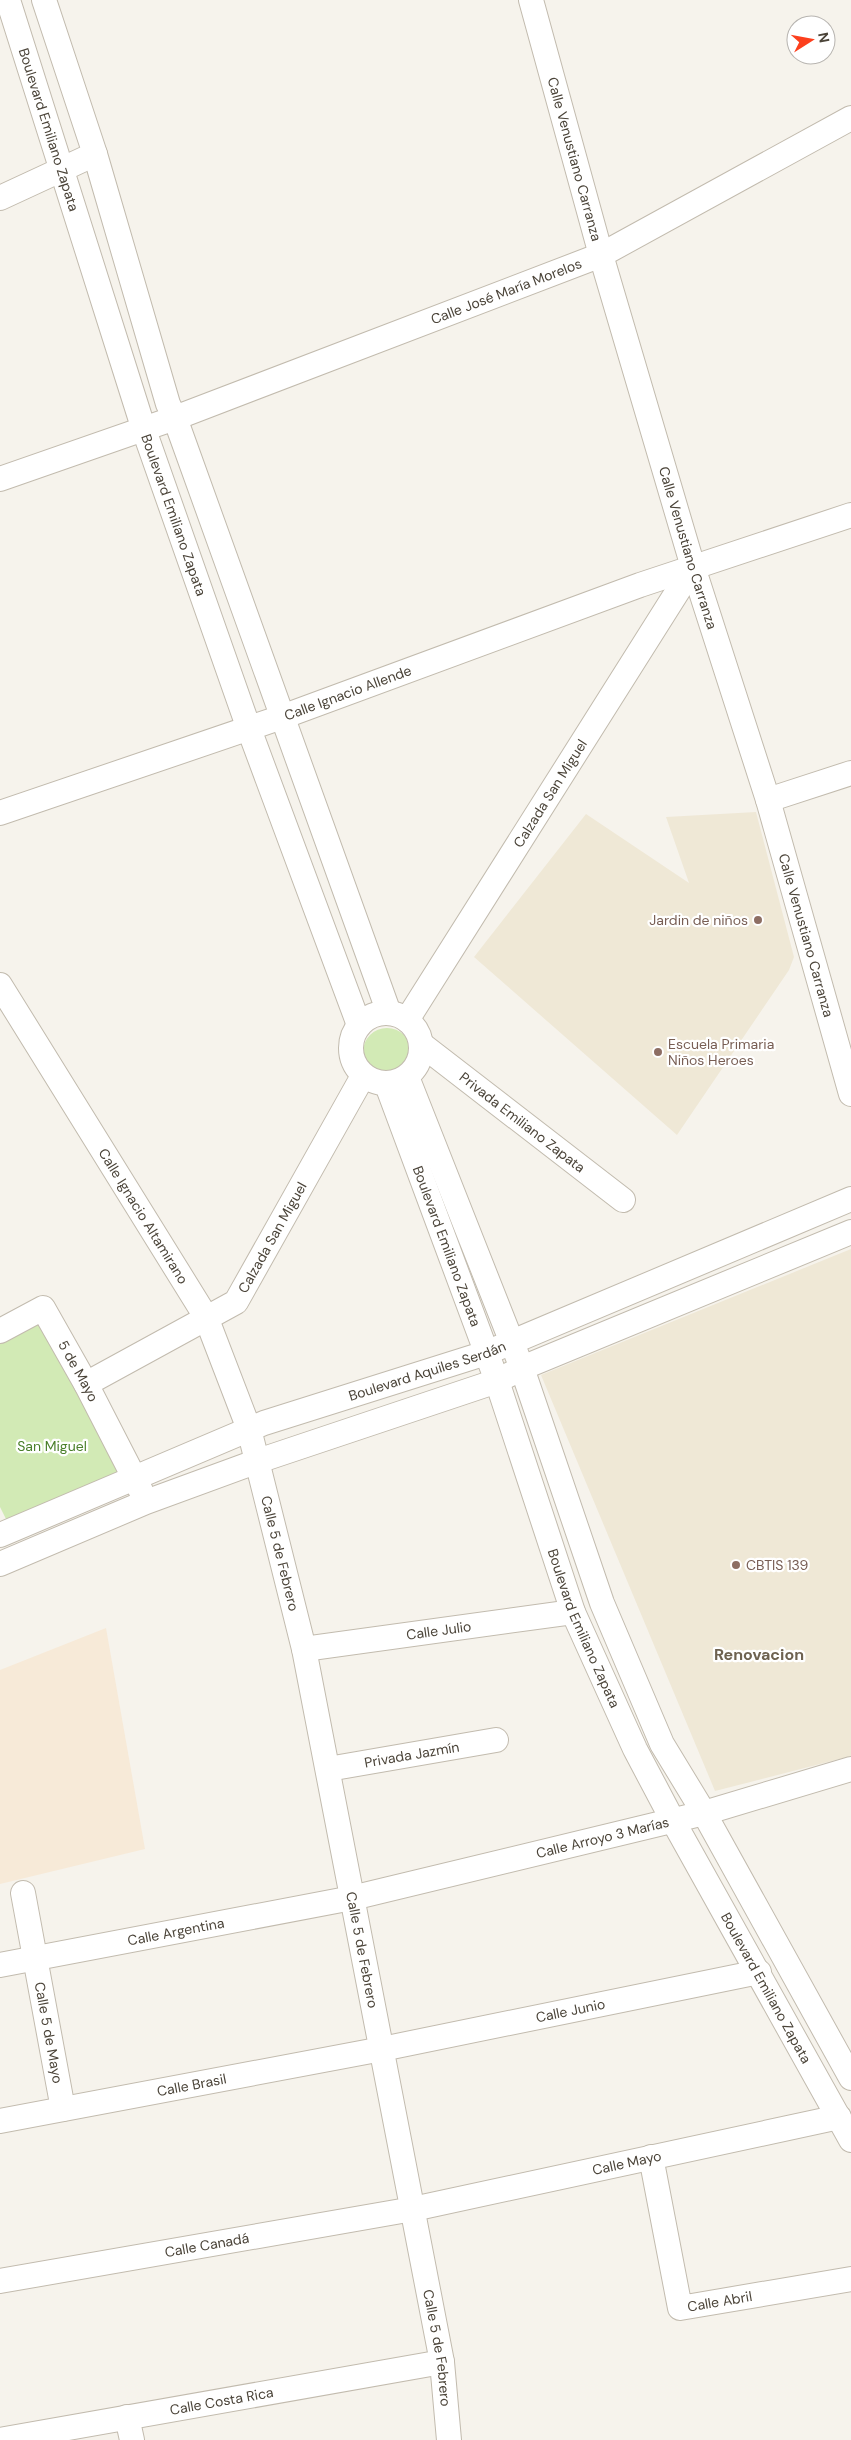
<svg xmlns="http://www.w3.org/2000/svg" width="851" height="2440" font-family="'DM Sans',sans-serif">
  <rect width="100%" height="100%" fill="#f6f3ec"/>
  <path fill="#f7ead8" d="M106 1628 145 1849 0 1884V1670Z"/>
  <g fill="#efe8d6">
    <path d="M756 812 794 957 789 970 677 1135 474 957 586 814 689 883 666 817Z"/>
    <path d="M851 1249V1756L715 1791 541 1375Z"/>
  </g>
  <g fill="#d2eab5">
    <circle cx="387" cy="1052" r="24"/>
    <path d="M39 1319 124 1473 8 1523 0 1507V1342Z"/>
  </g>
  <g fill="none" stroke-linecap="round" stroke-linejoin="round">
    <g stroke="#c2bbae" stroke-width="26">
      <g id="minor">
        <path id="s1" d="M8 0 144 430 249 729 359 1025"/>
        <path d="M44 0 95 154 168 404 175 418 389 1013"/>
        <path id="s2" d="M531 0 601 255 693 567 768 800 851 1094"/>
        <path d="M0 198 95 154"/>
        <path id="s3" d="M0 479 175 418 601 255 851 118"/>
        <path d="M768 800 851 773"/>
        <path id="s4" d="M0 813 282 717 640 585 851 515"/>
        <path id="s5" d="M0 985 206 1317 249 1429 304 1649 442 2362 449 2440"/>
        <circle cx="386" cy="1048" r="35"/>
        <path id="s6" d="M407 1020 693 567"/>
        <path id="s7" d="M421 1044 623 1200"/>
        <path d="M407 1077 522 1368 602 1603 662 1744 704 1813 851 2078"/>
        <path id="s8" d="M387 1085 497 1381 573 1612 635 1749 672 1819 851 2140"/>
        <path id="s9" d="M0 1331 43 1308 86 1384 141 1491"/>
        <path id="s10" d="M86 1384 236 1302 363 1076"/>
        <path id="s11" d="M0 1535 264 1423 486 1353 851 1199"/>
        <path d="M0 1564 146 1502 258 1461 497 1381 522 1368 851 1232"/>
        <path id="s12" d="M304 1649 573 1612"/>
        <path id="s13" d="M328 1769 496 1740"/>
        <path id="s14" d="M23 1893 63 2109"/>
        <path id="s15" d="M0 1965 352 1898 704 1813 851 1769"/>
        <path id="s16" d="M0 2121 382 2049 759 1972"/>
        <path id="s17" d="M651 2157 680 2308 851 2279"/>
        <path id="s18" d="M0 2281 413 2209 839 2117"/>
        <path d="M127 2417 132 2440"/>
        <path id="s19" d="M0 2440 442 2362"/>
      </g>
    </g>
    <use href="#minor" stroke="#fff" stroke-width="24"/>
  </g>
  <g fill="#8d6e63" stroke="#fff" stroke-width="2">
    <circle cx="758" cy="920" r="5"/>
    <circle cx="658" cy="1052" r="5"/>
    <circle cx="736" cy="1565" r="5"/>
  </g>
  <g text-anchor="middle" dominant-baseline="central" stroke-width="4.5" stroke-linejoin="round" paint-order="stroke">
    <g font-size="14" fill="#4b4439" stroke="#fff">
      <text stroke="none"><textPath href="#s1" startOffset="136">Boulevard Emiliano Zapata</textPath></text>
      <text stroke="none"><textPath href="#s2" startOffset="165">Calle Venustiano Carranza</textPath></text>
      <text stroke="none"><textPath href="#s3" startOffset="540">Calle José María Morelos</textPath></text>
      <text stroke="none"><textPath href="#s1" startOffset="541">Boulevard Emiliano Zapata</textPath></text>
      <text stroke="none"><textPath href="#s2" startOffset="570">Calle Venustiano Carranza</textPath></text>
      <text stroke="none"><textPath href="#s4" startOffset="368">Calle Ignacio Allende</textPath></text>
      <text stroke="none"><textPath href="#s6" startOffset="268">Calzada San Miguel</textPath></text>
      <text stroke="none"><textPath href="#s2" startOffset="975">Calle Venustiano Carranza</textPath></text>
      <text stroke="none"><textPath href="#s7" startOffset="128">Privada Emiliano Zapata</textPath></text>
      <text stroke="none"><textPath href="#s5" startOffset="272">Calle Ignacio Altamirano</textPath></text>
      <text stroke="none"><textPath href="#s10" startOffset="245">Calzada San Miguel</textPath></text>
      <text stroke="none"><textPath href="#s8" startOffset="172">Boulevard Emiliano Zapata</textPath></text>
      <text stroke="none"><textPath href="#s11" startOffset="458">Boulevard Aquiles Serdán</textPath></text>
      <text stroke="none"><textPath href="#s9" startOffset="121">5 de Mayo</textPath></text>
      <text stroke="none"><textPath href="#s5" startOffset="639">Calle 5 de Febrero</textPath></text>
      <text stroke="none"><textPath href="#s8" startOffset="578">Boulevard Emiliano Zapata</textPath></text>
      <text stroke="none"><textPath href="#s12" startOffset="136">Calle Julio</textPath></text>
      <text stroke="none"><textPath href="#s13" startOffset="85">Privada Jazmín</textPath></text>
      <text stroke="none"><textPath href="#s15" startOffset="616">Calle Arroyo 3 Marías</textPath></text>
      <text stroke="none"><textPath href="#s15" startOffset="179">Calle Argentina</textPath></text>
      <text stroke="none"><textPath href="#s5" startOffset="1044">Calle 5 de Febrero</textPath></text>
      <text stroke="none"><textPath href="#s8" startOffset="982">Boulevard Emiliano Zapata</textPath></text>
      <text stroke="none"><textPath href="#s16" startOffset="581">Calle Junio</textPath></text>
      <text stroke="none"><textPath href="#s14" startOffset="142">Calle 5 de Mayo</textPath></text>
      <text stroke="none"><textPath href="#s16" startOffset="195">Calle Brasil</textPath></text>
      <text stroke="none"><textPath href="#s18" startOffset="638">Calle Mayo</textPath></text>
      <text stroke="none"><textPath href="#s18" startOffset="210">Calle Canadá</textPath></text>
      <text stroke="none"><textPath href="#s17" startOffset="194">Calle Abril</textPath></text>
      <text stroke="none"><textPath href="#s5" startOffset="1449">Calle 5 de Febrero</textPath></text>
      <text stroke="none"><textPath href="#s19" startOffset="225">Calle Costa Rica</textPath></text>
    </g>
    <g font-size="14" fill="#785e54" stroke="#fff" text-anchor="start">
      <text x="748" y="920" text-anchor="end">Jardin de niños</text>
      <text x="668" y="1044">Escuela Primaria<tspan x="668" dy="16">Niños Heroes</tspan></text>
      <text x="746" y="1565">CBTIS 139</text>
    </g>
    <g font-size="14" fill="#4a7f2a" stroke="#fff">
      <text x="52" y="1446">San Miguel</text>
    </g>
    <g font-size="16" font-weight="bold" fill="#6e6250" stroke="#fff">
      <text x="759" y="1654">Renovacion</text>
    </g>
  </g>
  <g transform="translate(811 40) rotate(79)"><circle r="24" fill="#ffffff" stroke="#b7b4b0"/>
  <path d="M0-4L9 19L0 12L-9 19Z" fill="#fc3f1d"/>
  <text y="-8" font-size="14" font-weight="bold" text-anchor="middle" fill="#4b4439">N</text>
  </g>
</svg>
